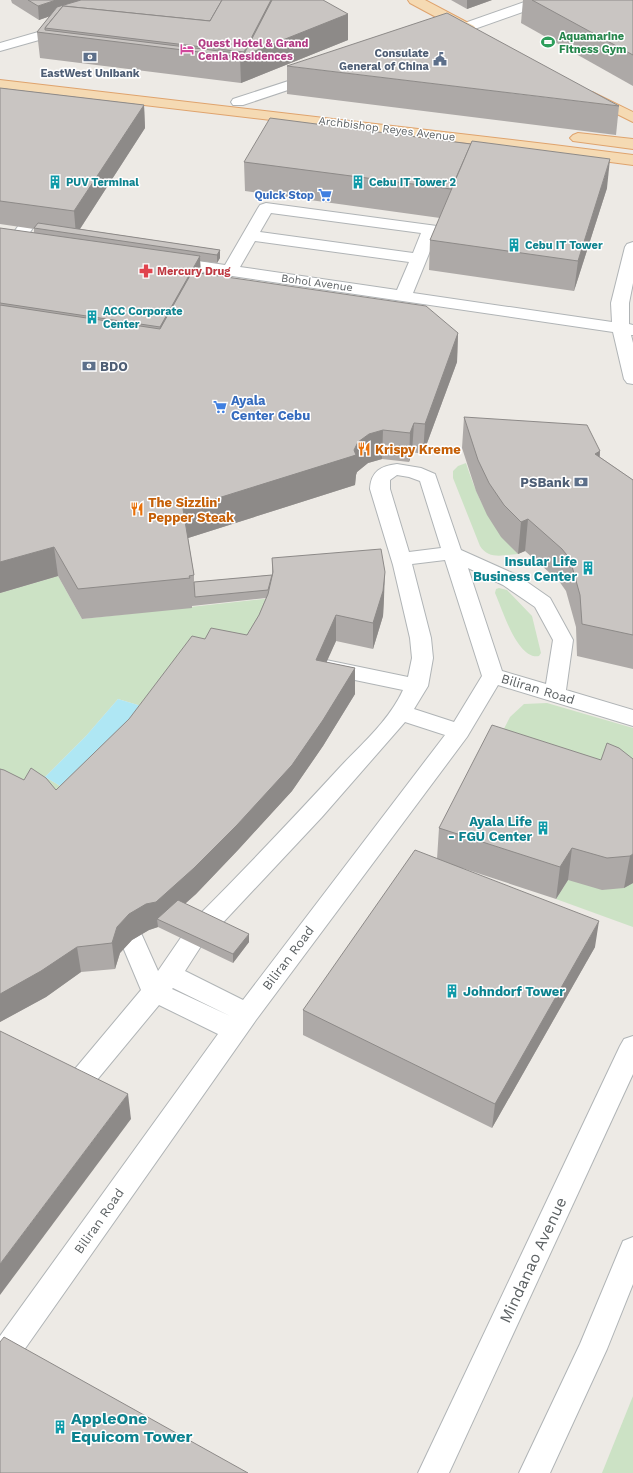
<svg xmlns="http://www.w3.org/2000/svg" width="633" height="1473" font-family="'Work Sans',sans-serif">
  <rect width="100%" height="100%" fill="#edeae5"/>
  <g fill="#cce2c5">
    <path d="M466 463C478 500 491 526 518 554 503 555 489 560 480 546L453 478V471L458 466Z"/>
    <path d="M58 576 82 619 273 598 268 619 158 711 118 699 86 736 45 777 79 797 0 794V593Z"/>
    <path d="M499 588 507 590 532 616 541 653 539 656C517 660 502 608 495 593L496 589Z"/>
    <path d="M547 703 633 728V796L489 758 510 717 524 704Z"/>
    <path d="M568 880 633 883V927L556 899Z"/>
    <path d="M633 1396V1473H602Z"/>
  </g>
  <path fill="#afe7f4" d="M118 699 158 711 79 797 45 777 86 736Z"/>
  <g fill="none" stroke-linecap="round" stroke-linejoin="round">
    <g stroke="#b0b4b6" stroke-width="2">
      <g id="minor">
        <path d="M530 0H550L548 3 449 38H439L437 35 439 32Z"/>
        <path d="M66 24 71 25 73 28 71 31 0 51V43Z"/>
        <path d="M316 72 321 73 323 76 321 79 243 105H233L231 102 233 99Z"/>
        <path d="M40 202 46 204 48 207 23 242 17 244 11 242 9 239 11 236 34 204Z"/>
        <path d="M266 203 437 226 439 229 413 293 612 322 611 303 625 247 627 244 633 242V283L629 303V324L633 325V335H631L633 343V384L627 383 624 379 613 332 171 267 165 266 163 262 165 258 171 257 225 265 258 208 260 205ZM271 213 421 233 413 253 260 232ZM255 241 409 262 397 290 240 267Z"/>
        <path d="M397 464 421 468 435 474 461 550 517 575 550 598 573 640 566 690 633 710V726L498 685 467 737 256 1020 10 1370 0 1374V1336L218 1034 159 1005 82 1098 73 1101 64 1098 60 1090 64 1082 141 990 120 940 123 933 132 930 141 933 158 971 182 936 191 933 200 936 203 943 185 971 243 1000 445 735 405 722 322 817 216 930 207 932 198 930 195 923 198 916C247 867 294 817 341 766 363 743 390 719 403 690L326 674 319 672 315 667 319 662 326 660 408 677 412 658 410 638 393 565 370 489C371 471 381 466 397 464ZM397 475 409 477 420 481 441 548 409 552 390 489V480ZM445 560 482 676 454 722 414 709 428 686 433 658 431 638 412 564ZM468 568 503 585 535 607 553 640 546 684 502 671ZM173 988 230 1016 172 989Z"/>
        <path d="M633 1036V1074L449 1473H418L620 1046 624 1039Z"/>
        <path d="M633 1237V1284L607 1349 550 1473H519L580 1344 623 1241Z"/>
      </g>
    </g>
    <g stroke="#dfa36d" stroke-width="2">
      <g id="major">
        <path d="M408 0H425L474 26 476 29 474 32H464L410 3Z"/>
        <path d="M0 80 554 145 633 155V165L475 144 0 88Z"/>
        <path d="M592 92 633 112V122L587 99 585 96 587 93Z"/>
        <path d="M578 133 633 139V149L573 141 570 138 573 135Z"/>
      </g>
    </g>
    <use href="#minor" fill="#fff" fill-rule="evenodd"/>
    <use href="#major" fill="#f5dab3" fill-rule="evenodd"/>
  </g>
  <g fill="#ada9a7">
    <path d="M11 0H323L348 40 241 83 40 58 37 32 50 16 39 20 12 3Z"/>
    <path d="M451 0H492L467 9Z"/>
    <path d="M523 0H633V86L521 23Z"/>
    <path d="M287 66 619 106 616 135 287 94Z"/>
    <path d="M0 88 144 105 145 128 80 229 220 250V258L217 263 200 261 201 274 458 333 457 362 423 454 412 452 409 462 382 459 368 463 357 472 356 475 355 485 188 538 194 575V582L272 575V558L384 598 383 616 373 649 336 641 326 662 355 668V694L323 746 292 791 238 850 196 894 185 904 249 942 233 963 158 927 149 930 132 940 120 953 115 969 81 972 46 997 0 1022V769L24 780 56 790 129 719 205 639 247 635 259 615 266 598 192 606V608L82 619 58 576 0 593V228L34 233V229L0 224Z"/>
    <path d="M244 162 607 188 574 291 429 270 430 240 440 218 245 191Z"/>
    <path d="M464 417 600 451V457L633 480V669L577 656 576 627 566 591 559 581 525 551 518 554 501 537 487 515 476 491 462 448Z"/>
    <path d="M633 759V883L624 888 602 890 568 880 556 899 462 868 595 947 492 1128 303 1035V1010L437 859 439 828 601 760Z"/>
  </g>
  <g fill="#8d8a88">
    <path d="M56 0H97L39 20 38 6Z"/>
    <path d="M271 0H283L348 14V40L241 83 240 57 244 55V52Z"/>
    <path d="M467 0H492L467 9Z"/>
    <path d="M144 105 145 128 76 235 74 211Z"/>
    <path d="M610 159 607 188 574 291 578 261Z"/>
    <path d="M220 250V258L217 263V255Z"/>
    <path d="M200 256 201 287 162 358 160 327Z"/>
    <path d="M458 333 457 362 423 454 425 424Z"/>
    <path d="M414 423 412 452 409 462 410 433Z"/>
    <path d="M383 430 382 459 368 463 357 472 356 475 355 485 185 539 183 509 354 450 358 442 369 434Z"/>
    <path d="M600 451 596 483 595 454Z"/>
    <path d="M528 519 525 551 518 554 521 522Z"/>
    <path d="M54 547 58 576 0 593V562Z"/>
    <path d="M385 572 384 598 383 616 373 649V623Z"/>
    <path d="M336 615V641L316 686V660Z"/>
    <path d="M355 668V694L323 746 292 791 238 850 196 894 164 922 157 919 158 927 149 930 132 940 120 953 115 969 112 943 117 927Z"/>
    <path d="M572 848 568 880 556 899 560 867Z"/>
    <path d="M633 854V883L624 888 630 856Z"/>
    <path d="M599 921 595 947 492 1128 495 1104Z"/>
    <path d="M249 934V942L233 963V954Z"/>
    <path d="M77 947 81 972 46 997 0 1022V994Z"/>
    <path d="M128 1094 131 1119 0 1295V1264Z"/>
  </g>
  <g fill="#c9c5c2" stroke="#8d8a88">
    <path d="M28 0H56L38 6Z"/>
    <path d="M81 0H222L210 21 63 6 45 28V30L244 54 272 0H323L348 14 240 57 37 32 57 7Z"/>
    <path d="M222 0H271L244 52 45 28 63 6 210 21Z"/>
    <path d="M532 0H633V55Z"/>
    <path d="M447 13 619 106 287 66Z"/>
    <path d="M0 88 144 105 74 211 0 201Z"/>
    <path d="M270 118 471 144 451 189 244 162Z"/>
    <path d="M472 141 610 159 578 261 430 240Z"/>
    <path d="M38 223 220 250 217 255 34 228Z"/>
    <path d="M0 228 200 256 160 327 0 303Z"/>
    <path d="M192 272 426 306 458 333 425 424 414 423 410 433 383 430 369 434 358 442 354 450 356 455 183 509 194 575 189 576 190 578 78 589 54 547 0 562V305L160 329Z"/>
    <path d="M464 417 587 425 600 451 595 454 633 480V635L582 624 580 595 570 559 562 549 528 519 521 522 504 505 489 483 478 460Z"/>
    <path d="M381 549 385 572 383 591 373 623 336 615 316 660 355 668 323 720 292 765 237 825 194 868 156 902 146 904 129 914 117 927 112 943 77 947 41 971 0 994V769L4 770 24 780 31 768 46 778 56 790 129 719 192 636 205 639 211 628 247 635 259 615 268 594 273 572 272 558Z"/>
    <path d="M272 575 268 590 195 597 194 582Z"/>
    <path d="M492 725 601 760 607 743 619 748 633 759V854L630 856 607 858 572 848 560 867 439 828Z"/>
    <path d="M415 850 599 921 495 1104 303 1010Z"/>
    <path d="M178 900 249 934 233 954 157 919Z"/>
    <path d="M0 1031 128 1094 0 1264Z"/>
    <path d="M4 1337 248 1473H0V1342Z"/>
  </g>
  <defs>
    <g id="stadium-bare" transform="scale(1.08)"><path d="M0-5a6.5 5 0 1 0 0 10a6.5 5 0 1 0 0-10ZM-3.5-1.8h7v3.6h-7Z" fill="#2e9e5b" stroke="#fff" stroke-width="2.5" paint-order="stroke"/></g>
    <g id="hotel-bare" transform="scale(1.08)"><path d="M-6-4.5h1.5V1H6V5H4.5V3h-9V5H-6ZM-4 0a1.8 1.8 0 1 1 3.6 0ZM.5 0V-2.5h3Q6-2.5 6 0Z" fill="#d1479c" stroke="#fff" stroke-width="2.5" paint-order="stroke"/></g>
    <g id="bank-bare" transform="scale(1.08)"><path d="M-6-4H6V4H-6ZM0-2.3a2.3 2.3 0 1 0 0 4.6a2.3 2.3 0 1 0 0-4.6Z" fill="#5c6f8a" stroke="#fff" stroke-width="2.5" paint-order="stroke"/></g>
    <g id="civic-bare" transform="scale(1.08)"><path d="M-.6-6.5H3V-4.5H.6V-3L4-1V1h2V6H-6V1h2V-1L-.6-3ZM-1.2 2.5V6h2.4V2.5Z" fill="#5c6f8a" stroke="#fff" stroke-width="2.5" paint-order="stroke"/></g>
    <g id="building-bare" transform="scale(1.08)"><path d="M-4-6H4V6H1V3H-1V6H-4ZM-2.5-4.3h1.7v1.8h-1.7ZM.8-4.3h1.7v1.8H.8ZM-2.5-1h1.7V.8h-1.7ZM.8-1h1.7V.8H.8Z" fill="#0f9aa8" stroke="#fff" stroke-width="2.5" paint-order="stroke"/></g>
    <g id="supermarket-bare" transform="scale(1.08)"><path d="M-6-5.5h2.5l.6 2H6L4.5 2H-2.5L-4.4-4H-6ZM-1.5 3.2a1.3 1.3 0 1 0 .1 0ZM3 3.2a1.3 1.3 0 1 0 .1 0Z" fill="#3f7fe0" stroke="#fff" stroke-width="2.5" paint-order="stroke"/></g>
    <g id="pharmacy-bare" transform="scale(1.08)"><path d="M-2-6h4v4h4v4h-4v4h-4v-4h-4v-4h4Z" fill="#e0444e" stroke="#fff" stroke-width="2.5" paint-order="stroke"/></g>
    <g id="restaurant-bare" transform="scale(1.08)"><path d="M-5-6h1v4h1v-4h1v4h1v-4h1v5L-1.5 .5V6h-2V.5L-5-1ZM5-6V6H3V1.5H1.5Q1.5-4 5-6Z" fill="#e8710a" stroke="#fff" stroke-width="2.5" paint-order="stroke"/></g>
  </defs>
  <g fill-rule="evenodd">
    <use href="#stadium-bare" x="548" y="42"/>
    <use href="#hotel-bare" x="187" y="49"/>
    <use href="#bank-bare" x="90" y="57"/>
    <use href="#civic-bare" x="440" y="59"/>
    <use href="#building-bare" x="55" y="182"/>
    <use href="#building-bare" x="358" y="182"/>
    <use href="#supermarket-bare" x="325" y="195"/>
    <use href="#building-bare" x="514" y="245"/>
    <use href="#pharmacy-bare" x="146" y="271"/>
    <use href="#building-bare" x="92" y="317"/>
    <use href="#bank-bare" x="89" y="366"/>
    <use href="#supermarket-bare" x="220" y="407"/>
    <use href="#restaurant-bare" x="364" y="449"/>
    <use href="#bank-bare" x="581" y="482"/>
    <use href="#restaurant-bare" x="137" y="509"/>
    <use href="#building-bare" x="588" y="568"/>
    <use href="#building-bare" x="543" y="828"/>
    <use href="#building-bare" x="452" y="991"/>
    <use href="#building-bare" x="60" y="1427"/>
  </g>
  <g text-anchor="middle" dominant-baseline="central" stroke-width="3" stroke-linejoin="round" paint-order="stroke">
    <g font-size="11" font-weight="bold" fill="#27864d" stroke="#fff" text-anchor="start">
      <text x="559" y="36">Aquamarine<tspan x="559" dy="13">Fitness Gym</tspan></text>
    </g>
    <g font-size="11" font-weight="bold" fill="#b23c85" stroke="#fff" text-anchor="start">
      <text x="198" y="43">Quest Hotel &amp; Grand<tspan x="198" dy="13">Cenia Residences</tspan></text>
    </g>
    <g font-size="11" font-weight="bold" fill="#4e5e75" stroke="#fff" text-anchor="end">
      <text x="429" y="53">Consulate<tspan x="429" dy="13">General of China</tspan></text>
      <text x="90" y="73" text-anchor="middle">EastWest Unibank</text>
    </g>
    <g font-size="11" fill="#5d6264" stroke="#fff">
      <text transform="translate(387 129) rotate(7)">Archbishop Reyes Avenue</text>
      <text transform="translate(317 283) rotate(8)">Bohol Avenue</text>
    </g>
    <g font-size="11" font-weight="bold" fill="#0d838f" stroke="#fff" text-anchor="start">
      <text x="66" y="182">PUV Terminal</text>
      <text x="369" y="182">Cebu IT Tower 2</text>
      <text x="525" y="245">Cebu IT Tower</text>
      <text x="103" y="311">ACC Corporate<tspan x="103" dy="13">Center</tspan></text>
    </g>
    <g font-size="11" font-weight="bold" fill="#366cbe" stroke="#fff" text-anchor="end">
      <text x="314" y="195">Quick Stop</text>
    </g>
    <g font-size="11" font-weight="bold" fill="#be3a42" stroke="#fff" text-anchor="start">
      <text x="157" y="271">Mercury Drug</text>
    </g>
    <g font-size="13" font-weight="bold" fill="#4e5e75" stroke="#fff" text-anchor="start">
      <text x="100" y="366">BDO</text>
      <text x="570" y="482" text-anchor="end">PSBank</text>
    </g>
    <g font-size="13" font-weight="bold" fill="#366cbe" stroke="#fff" text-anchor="start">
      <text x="231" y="400">Ayala<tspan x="231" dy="15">Center Cebu</tspan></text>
    </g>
    <g font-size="13" font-weight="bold" fill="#c56008" stroke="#fff" text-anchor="start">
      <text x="375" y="449">Krispy Kreme</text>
      <text x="148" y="502">The Sizzlin'<tspan x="148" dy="15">Pepper Steak</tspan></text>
    </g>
    <g font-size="13" font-weight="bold" fill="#0d838f" stroke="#fff" text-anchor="end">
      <text x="577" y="561">Insular Life<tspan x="577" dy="15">Business Center</tspan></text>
      <text x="532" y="821">Ayala Life<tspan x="532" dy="15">- FGU Center</tspan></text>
      <text x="463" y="991" text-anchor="start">Johndorf Tower</text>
    </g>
    <g font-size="13" fill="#5d6264" stroke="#fff">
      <text transform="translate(538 689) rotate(17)">Biliran Road</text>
      <text transform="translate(288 958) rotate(-53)">Biliran Road</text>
      <text transform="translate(99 1221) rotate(-55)">Biliran Road</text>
    </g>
    <g font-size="16" fill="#5d6264" stroke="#fff">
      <text transform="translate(533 1260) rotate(-65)">Mindanao Avenue</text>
    </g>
    <g font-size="16" font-weight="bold" fill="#0d838f" stroke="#fff" text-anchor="start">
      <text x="71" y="1418">AppleOne<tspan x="71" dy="18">Equicom Tower</tspan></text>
    </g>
  </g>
</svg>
